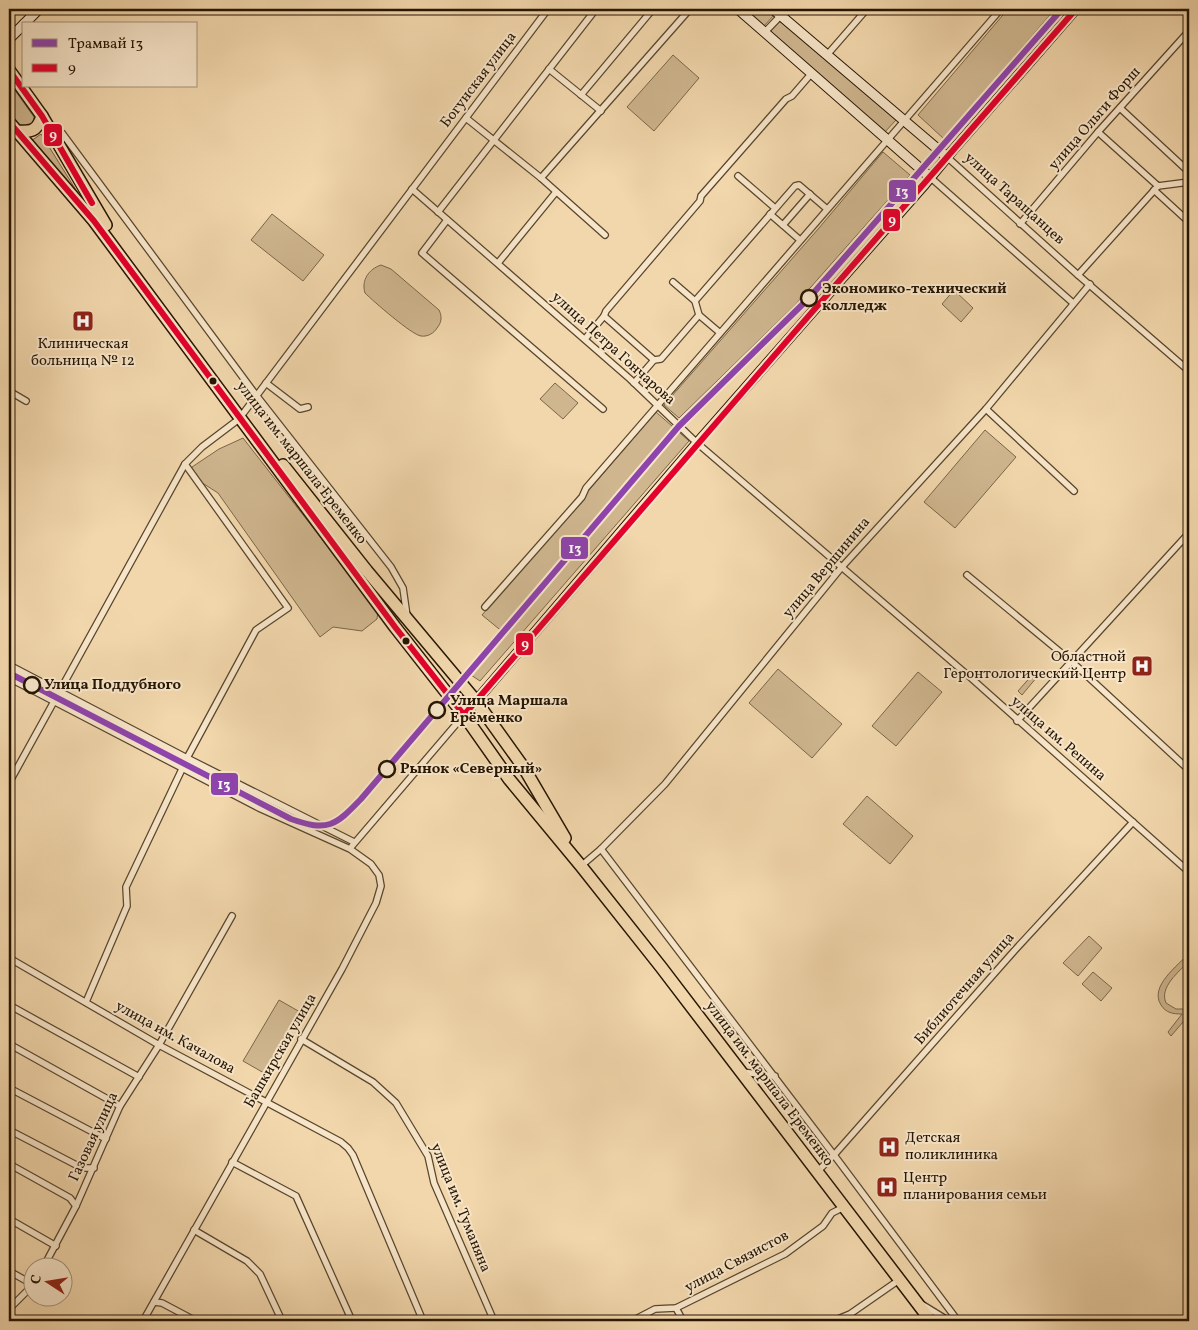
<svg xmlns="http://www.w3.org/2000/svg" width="1198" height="1330" font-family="Vollkorn,serif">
  <rect width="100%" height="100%" fill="#f2d7ac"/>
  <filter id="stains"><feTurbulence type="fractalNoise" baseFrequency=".004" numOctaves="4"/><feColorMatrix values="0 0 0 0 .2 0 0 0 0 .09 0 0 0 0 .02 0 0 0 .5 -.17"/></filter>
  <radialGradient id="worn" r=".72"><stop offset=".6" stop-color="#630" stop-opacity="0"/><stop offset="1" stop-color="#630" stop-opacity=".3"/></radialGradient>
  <g fill="#cfb68f" stroke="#7a6648">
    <path d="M742 9H769L775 14 763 27Z"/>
    <path d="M1008 9H1055L944 139 918 115Z"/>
    <path d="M781 20 896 120 883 134 769 33Z"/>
    <path d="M673 55 699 78 654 131 627 107Z"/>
    <path d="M9 82 34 117 33 122 30 126H20L9 114Z"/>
    <path d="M41 134 76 190 73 192 31 141Z"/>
    <path d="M883 152 910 175 795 305 679 418 664 405 819 228Z"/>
    <path d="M272 214 324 255 303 281 251 240Z"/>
    <path d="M381 265 391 269 439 310C442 316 442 322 437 328 434 333 428 337 421 336 412 335 373 301 365 293 361 280 369 269 381 265Z"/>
    <path d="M954 290 973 308 961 322 942 304Z"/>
    <path d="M555 383 578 403 563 419 540 399Z"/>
    <path d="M656 412 689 441 480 681 468 673 504 633 482 615Z"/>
    <path d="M985 430 1016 457 955 528 924 502Z"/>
    <path d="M243 438 378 611 377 619 362 631 333 627 320 637 218 493 190 475 192 467 219 449Z"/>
    <path d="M778 669 842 724 812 758 749 703Z"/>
    <path d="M918 672 942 692 896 746 872 726Z"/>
    <path d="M1033 674 1037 677 1022 695 1018 691Z"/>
    <path d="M867 796 913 836 890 864 843 824Z"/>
    <path d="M1089 936 1102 948 1078 976 1063 963Z"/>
    <path d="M1189 953V961C1179 972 1159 987 1166 1003L1176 1009H1184L1189 1004V1015L1171 1036 1168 1032 1182 1014C1173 1014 1166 1013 1161 1005 1149 986 1178 966 1189 953Z"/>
    <path d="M1093 972 1112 988 1101 1001 1082 984Z"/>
    <path d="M279 1000 300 1012 264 1073 243 1061Z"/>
  </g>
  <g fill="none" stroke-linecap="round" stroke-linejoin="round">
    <g stroke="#59462c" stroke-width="8">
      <g id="street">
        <path d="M1184 9 1189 13"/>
        <path d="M765 32 787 9"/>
        <path d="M827 55 867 9"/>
        <path d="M549 69 601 111"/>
        <path d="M581 95 653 9"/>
        <path d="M1120 108 1189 172"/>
        <path d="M466 118 541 178 605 235"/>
        <path d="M52 128 62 133 256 395 391 567 403 588 407 616"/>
        <path d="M1098 132 1158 186 1189 182"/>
        <path d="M947 157 1078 275 1189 371"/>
        <path d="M738 176 775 208"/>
        <path d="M541 178 690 9"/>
        <path d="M931 178 1073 303"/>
        <path d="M412 189 630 379 697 443 971 678 1189 872"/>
        <path d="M1154 190 1189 222"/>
        <path d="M438 212 596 9"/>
        <path d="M770 214 800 240"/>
        <path d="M447 220 422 253 603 409"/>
        <path d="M1020 224 1098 132 1189 31"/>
        <path d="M783 225 810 194"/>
        <path d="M498 263 556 192"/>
        <path d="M1078 275 1158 186"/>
        <path d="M673 282 695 301 699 315 719 332"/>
        <path d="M695 301 795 186 799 185 827 209"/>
        <path d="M604 316 654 360 661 359 699 315"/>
        <path d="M585 339 604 316 606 311 700 201 701 196 786 99 792 96 811 74"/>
        <path d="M266 383 300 409 308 407"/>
        <path d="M634 383 654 360"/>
        <path d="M9 391 26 401"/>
        <path d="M986 409 1074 491"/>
        <path d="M185 464 288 608 256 630 187 758"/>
        <path d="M967 575 1071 661 1189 770"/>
        <path d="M485 607 582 497 586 488 1001 9"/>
        <path d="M9 665 187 758 354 842"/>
        <path d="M9 678 259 808 350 849 371 864 379 875 381 886 376 903 342 969 143 1321"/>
        <path d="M1017 721 1189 533"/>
        <path d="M9 783 185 464 202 447 239 419 548 9"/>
        <path d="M352 846 464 715"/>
        <path d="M601 849 834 1155 958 1321"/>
        <path d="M581 866 601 849 665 784 841 568 986 409 1090 284"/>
        <path d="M9 958 159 1045 341 1142 348 1148 353 1155 423 1321"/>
        <path d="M86 1002 127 906 126 887 183 767"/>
        <path d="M9 1005 139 1077"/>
        <path d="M301 1039 373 1082 396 1103 428 1156 434 1183 494 1321"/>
        <path d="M9 1044 120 1106"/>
        <path d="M742 1072 775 1076"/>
        <path d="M9 1088 106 1139"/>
        <path d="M9 1130 82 1168H94"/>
        <path d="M232 1162 296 1196 352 1321"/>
        <path d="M9 1164 70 1198 76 1206"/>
        <path d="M817 1172 834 1155 1015 950 1133 822"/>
        <path d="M9 1219 56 1246"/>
        <path d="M194 1230 247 1261 260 1274 282 1321"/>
        <path d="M43 1268 76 1206 120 1106 159 1045 232 916"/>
        <path d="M9 1271 32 1284"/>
        <path d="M154 1302 162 1303 196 1321"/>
        <path d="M923 1305 949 1321"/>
        <path d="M676 1308 683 1321"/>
        <path d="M9 1309 32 1286"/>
        <path d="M632 1321 655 1309 676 1308 785 1254 823 1226 832 1213 844 1207"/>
        <path d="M833 1321 850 1314 899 1280"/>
      </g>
    </g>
    <g stroke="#261502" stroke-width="11">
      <g id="secondary">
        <path d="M738 9 931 178"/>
        <path d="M773 9 947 157"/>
        <path d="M24 24 39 9"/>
        <path d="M9 39 24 24"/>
        <path d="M464 715 697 443 925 184 953 150 1076 9"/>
      </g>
    </g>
    <g stroke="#261502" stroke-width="14">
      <g id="highway">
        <path d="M9 70 42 116 106 225"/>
        <path d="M9 122 94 221 395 627 464 715 509 779 581 866 661 967 931 1321"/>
        <path d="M15 131C31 132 37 132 42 116"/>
        <path d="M283 465 367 571 476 701 524 768 565 838"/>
      </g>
    </g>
    <use href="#street" stroke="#f7e5c9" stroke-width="5.5"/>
    <use href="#secondary" stroke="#f7e5c9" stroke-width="9"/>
    <use href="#highway" stroke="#f2d7ac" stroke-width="11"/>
    <g stroke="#f7e5c9" stroke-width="10">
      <g id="bus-1">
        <path d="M9 70 42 116 92 203"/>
        <path d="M9 122 94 221 395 627 464 715C667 478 871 244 1076 9"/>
      </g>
    </g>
    <use href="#bus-1" stroke="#e4002b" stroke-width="6"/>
    <g stroke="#f7e5c9" stroke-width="10">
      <path id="tram-1" d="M9 673 291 819C328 832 335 826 361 799L679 426 809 298 1062 9"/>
    </g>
    <use href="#tram-1" stroke="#8e44ad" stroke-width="6"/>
  </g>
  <defs>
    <g id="hospital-square" transform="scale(1.125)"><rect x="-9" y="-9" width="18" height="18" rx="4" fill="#8f2418" stroke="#f7e5c9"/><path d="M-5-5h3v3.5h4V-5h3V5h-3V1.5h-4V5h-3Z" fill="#fff"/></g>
  </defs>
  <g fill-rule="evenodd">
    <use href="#hospital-square" x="83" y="321"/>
    <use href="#hospital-square" x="1142" y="666"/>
    <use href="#hospital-square" x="889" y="1147"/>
    <use href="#hospital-square" x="887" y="1187"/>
  </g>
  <g fill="#f7e5c9" stroke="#261502" stroke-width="2.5">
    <circle cx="809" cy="298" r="8"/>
    <circle cx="32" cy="685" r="8"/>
    <circle cx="437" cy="710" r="8"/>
    <circle cx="387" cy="769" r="8"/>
  </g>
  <g fill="#261502" stroke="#f7e5c9" stroke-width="2">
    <circle cx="213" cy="381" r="4.5"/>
    <circle cx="406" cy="641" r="4.5"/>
  </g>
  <g text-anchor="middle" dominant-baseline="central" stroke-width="4" stroke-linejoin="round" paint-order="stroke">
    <g font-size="15" fill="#261502" stroke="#f7e5c9">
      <text transform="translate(479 80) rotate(-53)">Богунская улица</text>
      <text transform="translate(1095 119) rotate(-49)">улица Ольги Форш</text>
      <text transform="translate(1014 199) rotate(42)">улица Таращанцев</text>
      <text transform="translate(613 349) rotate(42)">улица Петра Гончарова</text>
      <text transform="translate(301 463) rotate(52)">улица им. маршала Еременко</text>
      <text transform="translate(827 568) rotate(-50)">улица Вершинина</text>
      <text transform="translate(1058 739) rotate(41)">улица им. Репина</text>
      <text transform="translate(965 989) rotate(-49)">Библиотечная улица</text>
      <text transform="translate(175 1038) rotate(29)">улица им. Качалова</text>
      <text transform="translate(281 1051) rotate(-60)">Башкирская улица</text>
      <text transform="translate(769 1084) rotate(53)">улица им. маршала Еременко</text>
      <text transform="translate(94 1137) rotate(-65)">Газовая улица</text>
      <text transform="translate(460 1208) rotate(68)">улица им. Туманяна</text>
      <text transform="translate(737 1262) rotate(-28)">улица Связистов</text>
    </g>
    <g font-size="15" font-weight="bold" fill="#261502" stroke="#f7e5c9" text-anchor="start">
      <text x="822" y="289">Экономико-технический<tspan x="822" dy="17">колледж</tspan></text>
      <text x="44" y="685">Улица Поддубного</text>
      <text x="450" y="701">Улица Маршала<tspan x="450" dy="17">Ерёменко</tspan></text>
      <text x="400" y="769">Рынок «Северный»</text>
    </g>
    <g font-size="15" fill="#261502" stroke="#f7e5c9" text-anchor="start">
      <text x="83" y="344" text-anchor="middle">Клиническая<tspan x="83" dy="17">больница № 12</tspan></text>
      <text x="1126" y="657" text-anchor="end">Областной<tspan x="1126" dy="17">Геронтологический Центр</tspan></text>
      <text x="905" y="1138">Детская<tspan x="905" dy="17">поликлиника</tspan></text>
      <text x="903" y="1178">Центр<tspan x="903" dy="17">планирования семьи</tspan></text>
    </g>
  </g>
  <g stroke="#f7e5c9" stroke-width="2">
    <rect x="43" y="123" width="20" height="24" rx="5" fill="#e4002b"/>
    <rect x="888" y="179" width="29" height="24" rx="5" fill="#8e44ad"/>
    <rect x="882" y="208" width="19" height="24" rx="5" fill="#e4002b"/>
    <rect x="560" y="536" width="29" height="24" rx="5" fill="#8e44ad"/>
    <rect x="515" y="632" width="19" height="24" rx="5" fill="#e4002b"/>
    <rect x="210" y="772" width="29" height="24" rx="5" fill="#8e44ad"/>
  </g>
  <g font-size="14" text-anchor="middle" font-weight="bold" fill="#fff">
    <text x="53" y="140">9</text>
    <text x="902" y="196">13</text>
    <text x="892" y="225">9</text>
    <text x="575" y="553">13</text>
    <text x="525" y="649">9</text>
    <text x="224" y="789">13</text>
  </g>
  <rect width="1198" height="1330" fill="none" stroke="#f2d7ac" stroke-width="30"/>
  <rect x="10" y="10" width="1178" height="1310" fill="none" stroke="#261502" stroke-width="2.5"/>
  <rect x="15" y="15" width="1168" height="1300" fill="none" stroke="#261502"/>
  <rect x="22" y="22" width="175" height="65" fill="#f7e5c9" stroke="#a39279"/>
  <rect x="32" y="39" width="25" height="8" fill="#8e44ad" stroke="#a39279"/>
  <text x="68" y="48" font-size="15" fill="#261502">Трамвай 13</text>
  <rect x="32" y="64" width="25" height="8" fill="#e4002b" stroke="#a39279"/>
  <text x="68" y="72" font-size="15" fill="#261502">9</text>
  <g transform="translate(48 1282) rotate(282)"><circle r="24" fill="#f7e5c9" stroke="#a39279"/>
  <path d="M0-4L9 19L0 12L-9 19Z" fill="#8f2418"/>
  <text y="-8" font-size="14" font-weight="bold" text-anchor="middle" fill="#261502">С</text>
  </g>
  <rect width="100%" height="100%" filter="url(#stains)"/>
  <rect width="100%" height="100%" fill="url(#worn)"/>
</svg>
